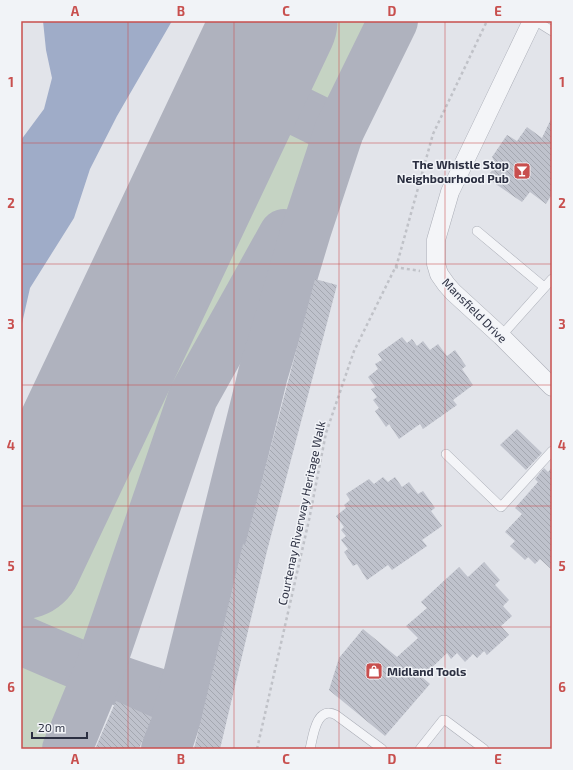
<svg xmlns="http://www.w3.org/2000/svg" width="573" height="770" font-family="'Exo 2',sans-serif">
  <defs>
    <pattern id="building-back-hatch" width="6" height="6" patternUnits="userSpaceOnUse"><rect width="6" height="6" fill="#bfc2cc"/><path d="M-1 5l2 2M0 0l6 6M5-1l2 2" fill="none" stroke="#a4a7b0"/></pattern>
  </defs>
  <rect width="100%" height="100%" fill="#e2e4ea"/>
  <g fill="#c5d3c3">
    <path d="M210 21H249L21 498V418Z"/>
    <path d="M303 21H387L343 113 335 121 328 122 279 97 272 83 274 77Z"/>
    <path d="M267 111C287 117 310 124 325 140L323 155 184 397 93 660 21 631V611L254 119Z"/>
    <path d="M21 650 81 674 85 681 87 689 62 749H21Z"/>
  </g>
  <path fill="#9facc8" d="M43 21H172L117 116 90 169 74 218 30 288 21 328V140L44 109 52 78 46 50Z"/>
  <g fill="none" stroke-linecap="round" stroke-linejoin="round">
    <g stroke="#afb2be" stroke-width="50">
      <path d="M245 85 339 131"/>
      <path d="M21 640C74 663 126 686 182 700"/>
      <path d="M67 749 98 674 193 397 284 234"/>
      <path d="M166 749 182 700 263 374 306 231 339 131 393 21"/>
    </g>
    <path stroke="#afb2be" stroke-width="125" d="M21 557 275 21"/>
  </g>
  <g fill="url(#building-back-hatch)">
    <path d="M552 117V194L546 204 530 192 522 202 487 178 496 164 492 157 507 135 517 141 527 127 542 138Z"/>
    <path d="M315 279 337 285 267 551 220 749H194L243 544 245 545Z"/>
    <path d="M402 337 407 343 412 339 417 346 423 341 430 350 438 344 447 356 455 350 466 366 462 369 473 385 453 400 457 405 423 429 420 424 399 439 389 424 386 427 375 411 379 408 373 400 377 397 371 389 375 387 368 377 378 369 375 364 382 360 378 354Z"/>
    <path d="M517 429 542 453 526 470 500 445Z"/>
    <path d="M552 467V570L540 559 535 564 528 557 525 560 510 546 515 541 505 532 522 514 515 508 538 482 535 479 544 468 548 472Z"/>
    <path d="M383 477 388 482 395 477 402 487 409 482 418 494 423 491 435 508 431 511 442 526 422 540 427 546 392 570 388 565 367 580 357 564 353 566 344 552 348 549 341 540 346 536 341 530 344 527 336 516 346 508 344 505 350 500 346 494 369 479 374 484Z"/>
    <path d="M484 562 500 580 495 585 509 600 503 606 512 616 501 626 509 635 487 655 484 651 477 658 473 654 465 662 457 653 451 659 447 653 422 677 430 684 385 736 329 690 339 658 363 629 397 657 418 638 406 626 427 608 421 602 459 567 468 577Z"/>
    <path d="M116 701 152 717 139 749H95Z"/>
  </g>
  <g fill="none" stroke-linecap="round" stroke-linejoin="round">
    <g stroke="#abaeb7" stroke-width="10">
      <g id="service">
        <path d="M536 21 552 31"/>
        <path d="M477 231 544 287"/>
        <path d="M501 336 552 279"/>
        <path d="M446 454 501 507 552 451"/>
        <path d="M310 749C313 737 316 705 336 715L382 749"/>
        <path d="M420 749 443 720H445L484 749"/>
      </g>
    </g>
    <g stroke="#abaeb7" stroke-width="19">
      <path id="minor" d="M532 21 450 192 436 240V264L439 274 446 284 453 292 501 336 552 387"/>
    </g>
    <g stroke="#c0c2c8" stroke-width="2.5" stroke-dasharray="3 3" stroke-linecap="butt">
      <path d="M395 267 420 271"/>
      <path d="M257 749 309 520 326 433 354 351 397 264 433 134 487 21"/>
    </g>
    <use href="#service" stroke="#f4f5f8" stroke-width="9"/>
    <use href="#minor" stroke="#f4f5f8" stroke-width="18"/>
  </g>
  <path fill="none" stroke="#c84f4e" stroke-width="1" stroke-opacity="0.55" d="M128 21V749M234 21V749M339 21V749M445 21V749M21 143H552M21 264H552M21 385H552M21 506H552M21 627H552"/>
  <defs>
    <g id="bar-square" transform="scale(0.9)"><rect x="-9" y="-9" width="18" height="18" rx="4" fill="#c84f4e" stroke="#f1f3f7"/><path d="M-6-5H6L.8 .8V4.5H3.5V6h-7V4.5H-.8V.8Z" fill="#fff"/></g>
    <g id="shop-square" transform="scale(0.9)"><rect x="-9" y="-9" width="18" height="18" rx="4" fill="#c84f4e" stroke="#f1f3f7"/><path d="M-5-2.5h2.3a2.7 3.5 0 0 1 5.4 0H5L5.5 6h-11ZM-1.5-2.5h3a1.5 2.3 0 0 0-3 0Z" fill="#fff"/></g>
  </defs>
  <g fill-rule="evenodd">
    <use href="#bar-square" x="522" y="171"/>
    <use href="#shop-square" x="374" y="671"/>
  </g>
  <g text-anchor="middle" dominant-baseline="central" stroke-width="3" stroke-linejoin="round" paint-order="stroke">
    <g font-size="12" font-weight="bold" fill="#2b2f41" stroke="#f1f3f7" text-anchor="end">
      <text x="509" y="164">The Whistle Stop<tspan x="509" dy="14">Neighbourhood Pub</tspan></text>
      <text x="387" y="671" text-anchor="start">Midland Tools</text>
    </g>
    <g font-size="12" fill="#2b2f41" stroke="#f1f3f7">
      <text transform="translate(475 310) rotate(45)">Mansfield Drive</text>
      <text transform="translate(301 513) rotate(-78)">Courtenay Riverway Heritage Walk</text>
    </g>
  </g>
  <rect width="573" height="770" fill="none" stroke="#f1f3f7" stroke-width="44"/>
  <path d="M32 732v6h55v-6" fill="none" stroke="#2b2f41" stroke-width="2"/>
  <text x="38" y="732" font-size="12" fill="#2b2f41" stroke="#f1f3f7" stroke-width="3" paint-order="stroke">20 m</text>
  <rect x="22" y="22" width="529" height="726" fill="none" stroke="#c84f4e" stroke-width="1.5"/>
  <g font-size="13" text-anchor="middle" font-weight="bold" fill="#c84f4e">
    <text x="75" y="16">A</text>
    <text x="181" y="16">B</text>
    <text x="286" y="16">C</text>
    <text x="392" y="16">D</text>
    <text x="498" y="16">E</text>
    <text x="11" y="87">1</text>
    <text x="562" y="87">1</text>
    <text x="11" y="208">2</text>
    <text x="562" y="208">2</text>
    <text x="11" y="329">3</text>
    <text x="562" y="329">3</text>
    <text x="11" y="450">4</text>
    <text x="562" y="450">4</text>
    <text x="11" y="571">5</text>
    <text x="562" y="571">5</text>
    <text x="11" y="692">6</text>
    <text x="562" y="692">6</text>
    <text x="75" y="764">A</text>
    <text x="181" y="764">B</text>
    <text x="286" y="764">C</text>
    <text x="392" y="764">D</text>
    <text x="498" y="764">E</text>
  </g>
</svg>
